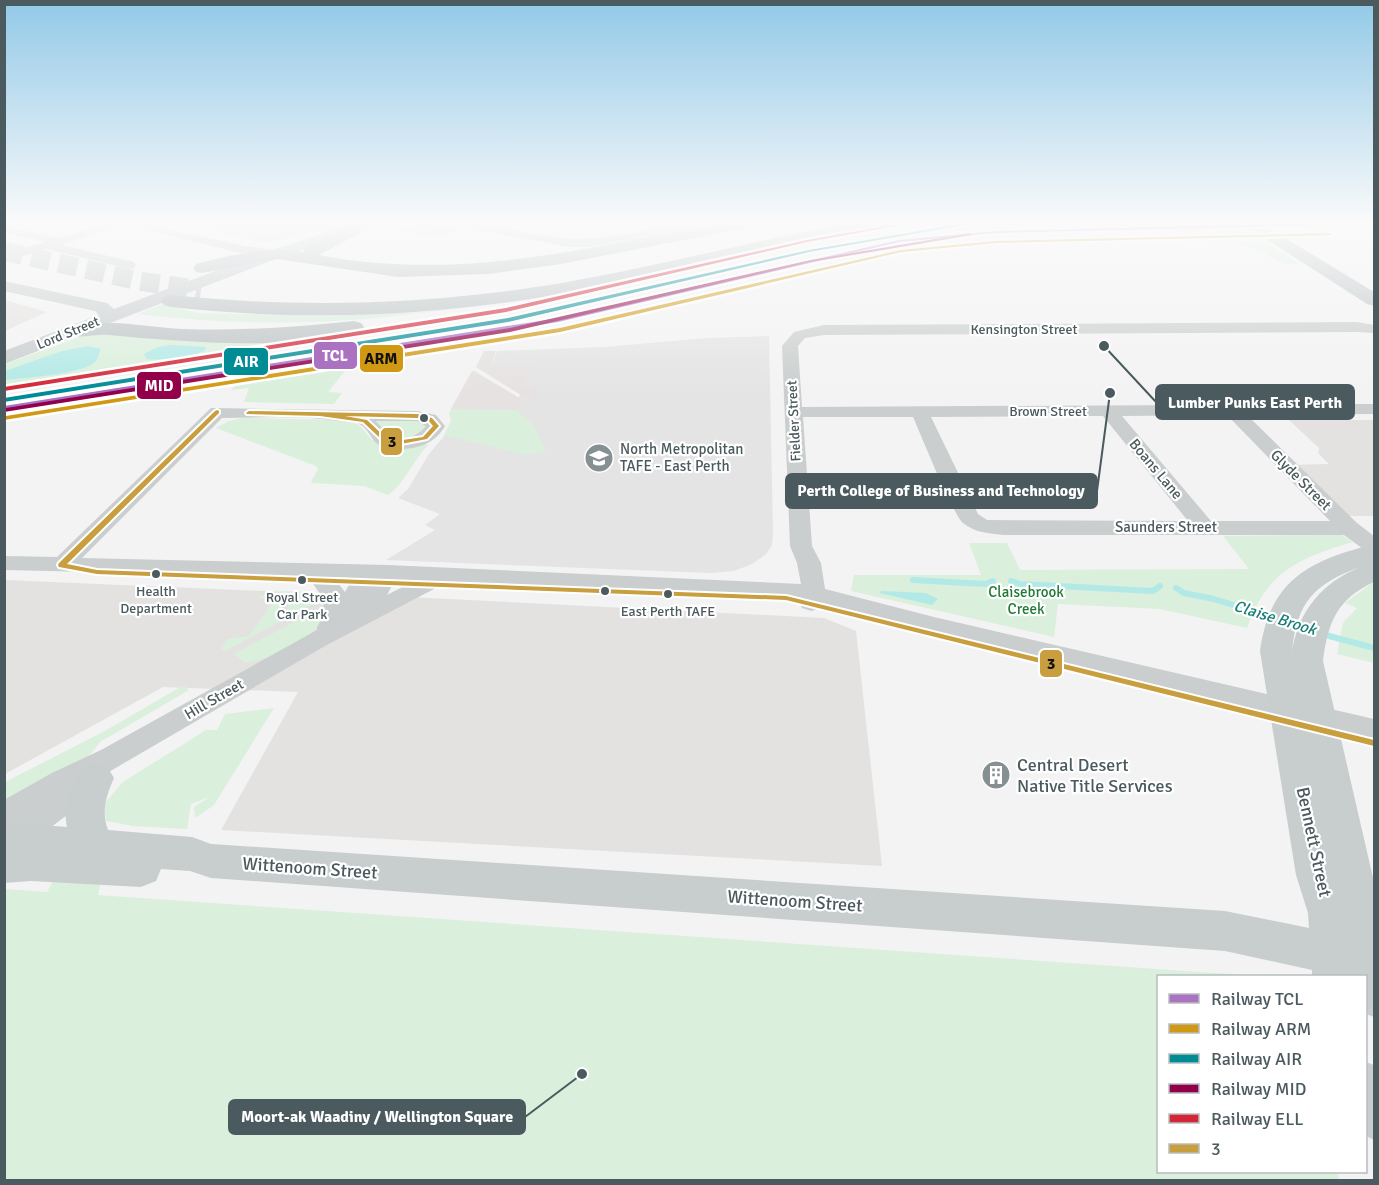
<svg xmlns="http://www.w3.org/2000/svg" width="1379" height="1185" font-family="Signika,sans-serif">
  <rect width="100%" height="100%" fill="#f3f3f3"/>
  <g fill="#e4e2e1">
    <path d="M180 224H338L276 241 261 242Z"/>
    <path d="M417 224 473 225 496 224 487 228 473 225 440 238 400 231Z"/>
    <path d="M4 300H5L47 312 5 331Z"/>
    <path d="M1289 420H1374V516H1338L1286 465 1329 464 1318 453 1319 448Z"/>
    <path d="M5 580 429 598 824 618 856 631 882 866 221 830 298 692 163 687 5 774Z"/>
  </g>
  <path fill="#e5e4e5" d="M769 336 773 533 772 545 766 554 752 564 734 571 710 573 386 560 435 530 425 525 440 514 398 498 408 489 429 454 450 429 459 409H514L532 366H491L497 351 605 347 706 338Z"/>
  <g fill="#daefdc">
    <path d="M999 224H1178L984 228Z"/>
    <path d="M1244 242 1267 243 1299 264H1285L1269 256V255L1242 244Z"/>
    <path d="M496 301C377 324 259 329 138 314L163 304 197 313 341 316 388 312 415 313Z"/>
    <path d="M88 334 326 336 5 388V364Z"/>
    <path d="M355 359 328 392 342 393 334 404 244 402 249 388 231 390 243 378Z"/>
    <path d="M451 409 516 410 534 426 546 451 525 455 444 435 451 421 449 413Z"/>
    <path d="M242 418 344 420C367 424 361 434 378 443L420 442 428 445C414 460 403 485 388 495L364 486 313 483 311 482 318 469 316 466 216 428 229 421Z"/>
    <path d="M376 420H414L427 425C409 445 391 441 376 420Z"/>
    <path d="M1342 535 1353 542C1299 558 1267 571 1247 628L1160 609 1058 604 1054 637 851 591 854 575H981L969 543H1007L1020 570 1249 569 1223 536Z"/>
    <path d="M1374 582V663L1337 654 1343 623 1357 608 1345 603Z"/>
    <path d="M282 591 312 592 319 601 292 615Z"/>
    <path d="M277 594 286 618 225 651 221 649 228 639 249 636 270 606V599L259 598V596Z"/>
    <path d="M328 604C326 608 326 613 324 618 314 639 267 660 245 663L234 654Z"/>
    <path d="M184 685 189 690 100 742 85 761 13 801 5 798V782L103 732Z"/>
    <path d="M274 708 214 805 195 818 194 807 210 797 191 804 187 829 133 826 106 821 104 804 123 782 206 730H217L225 714Z"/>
    <path d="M56 876 101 879 98 895 1257 976H1158V1172H1338L1339 1180H5V889L47 892Z"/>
  </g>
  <g fill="#e5e2e1">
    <path d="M484 351H496L491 366H532L524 385 540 399 532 402 476 367Z"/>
    <path d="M472 371H474L528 403 517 407 516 410 451 409Z"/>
  </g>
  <g fill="#b2e9e6">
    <path d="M172 345 206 347 205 351C187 357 165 361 147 359L144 354 158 347Z"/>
    <path d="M88 346 101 349C99 353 98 359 95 362 83 374 23 378 5 380V371L62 351Z"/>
    <path d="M881 591 926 593 938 599 932 605 880 593Z"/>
  </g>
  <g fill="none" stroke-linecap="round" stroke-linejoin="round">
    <g stroke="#b2e9e6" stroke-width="6">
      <path d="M913 580 985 584 993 581"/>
      <path d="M1011 581 1020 584 1153 591 1160 586"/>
      <path d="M1176 588 1184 593 1214 599 1275 618"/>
      <path d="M1322 634 1374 648"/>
    </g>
    <path stroke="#c9cdce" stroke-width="19" stroke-dasharray="19 9" stroke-linecap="butt" d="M4 251 139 281 201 290"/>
    <g fill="#cbcece" fill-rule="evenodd">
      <path d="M106 224H145L245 246 275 250 281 254 275 258 245 254 124 225 61 245 134 262 136 265 134 268 129 269 47 249 4 262V254L45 242 4 233V226L59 238Z"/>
      <path d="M305 224H328L341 229 335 233 307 227Z"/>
      <path d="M462 224C502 224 540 239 580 239 620 239 658 224 698 224L692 228 589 247H569L468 228Z"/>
      <path d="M1357 322 1374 325V333L1357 332 824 335 805 338 798 346 802 407 1374 404V414L1247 415 1357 523 1374 536V553L1366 551 1344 535H1003C989 533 975 533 963 523 953 515 921 435 913 417H803L812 546 821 563 825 589 934 617 1374 719V739L934 633 823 603 820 608 811 611 802 608 799 603V598L436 582 438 584 434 589 325 646 107 773 110 778 106 786 23 848 12 852 4 850V800L52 773 101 750 317 630C317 625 321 622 322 617 327 600 319 592 310 580L313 577 4 570V556L57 557 211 408 417 411 436 415 445 426C436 442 421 448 402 449 367 451 375 430 357 423 351 421 344 422 338 421 301 415 260 418 222 418L82 558 388 565 801 584 797 563 790 546 782 346 794 332 824 325ZM1227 415 1330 521H1211L1122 416ZM1103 416 1188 521 987 520 978 514 931 417ZM376 421H417L426 426C408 446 391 439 376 421ZM333 577 353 578 345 592ZM395 580 414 581 387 595Z"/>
    </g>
    <g fill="#c8cdce" fill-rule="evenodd">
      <path d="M353 224H375L373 227 281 257 4 364V351L99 315 95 311 4 291V281L107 303 114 309 269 251Z"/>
      <path d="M1374 544V562L1369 563 1374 562V582C1337 599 1328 622 1323 661L1374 882V1017L1366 1014V976H1312V970L1225 951 211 878 190 871 161 869 156 881 141 887 31 881 4 883V822L67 827C62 805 71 787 82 768L95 763 108 768 114 778C106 796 101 812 108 830L192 837 211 844 1225 911 1309 928 1308 913 1296 875 1260 651C1270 579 1309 561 1374 544ZM1360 567C1322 583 1299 610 1292 651 1297 602 1314 584 1360 567Z"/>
      <path d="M1366 1062 1374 1065V1140L1366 1136Z"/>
    </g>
    <g fill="#bdc3c5" fill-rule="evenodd">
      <path d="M354 224 362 229 360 233 319 255C412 273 503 264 595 247 646 238 696 224 748 224L740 229 561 264 489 274 398 277 277 259 202 273 196 272 193 268 196 264C231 255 267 246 303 252L308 245Z"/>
      <path d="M846 224H890L882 229C768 246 657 279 543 297 419 317 296 321 171 307L164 305 161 301 164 297 171 295C296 308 419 305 543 286 645 270 745 242 846 224Z"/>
      <path d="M1243 224H1262L1374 292V306L1367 304Z"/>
      <path d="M354 321 361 323 364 327 361 331C285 351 187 342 109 335 95 334 81 339 68 335L64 331 68 327C105 317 145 327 183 329 240 331 297 327 354 321Z"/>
    </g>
    <g stroke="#fff" stroke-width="4">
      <g id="bus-1">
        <path d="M217 410 219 411V413L67 564 97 570 786 596 1374 740V746L786 600 97 574 59 567 58 565 59 563 215 411Z"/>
        <path d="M249 411 417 414 432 418 439 426 427 439 396 445 382 440 363 422 320 416 247 414 246 413ZM345 416 417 418 428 420 433 426 423 437 396 441 386 438 367 420Z"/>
      </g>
    </g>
    <use href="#bus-1" fill="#c89e3e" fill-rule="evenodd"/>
    <g stroke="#fff" stroke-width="5">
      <path id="rail-1" d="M1275 224H1332L1330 225 995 233 899 242 558 322 4 410V406L558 318 899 240 995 231Z"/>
    </g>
    <g stroke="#fff" stroke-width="5">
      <path id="rail-2" d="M1330 233 1332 235 996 243 901 252 560 332 4 420V416H6L560 328 901 250 996 241Z"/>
    </g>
    <g stroke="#fff" stroke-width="5">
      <path id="rail-3" d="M960 224H970L809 252 508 322 4 402V398L508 318 809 250Z"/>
    </g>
    <g stroke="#fff" stroke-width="5">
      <path id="rail-4" d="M970 233 972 235 811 262 510 332 4 412V408H6L510 328 811 260Z"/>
    </g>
    <g stroke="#fff" stroke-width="5">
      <path id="rail-5" d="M897 224H907L807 242 506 312 4 391V387L506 308 807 240Z"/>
    </g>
    <use href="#rail-1" fill="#ab72c2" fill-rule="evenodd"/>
    <use href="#rail-2" fill="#d19913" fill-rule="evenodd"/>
    <use href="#rail-3" fill="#008c95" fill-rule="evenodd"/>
    <use href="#rail-4" fill="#910048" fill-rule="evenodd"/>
    <use href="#rail-5" fill="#d32737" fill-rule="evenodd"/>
  </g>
  <linearGradient id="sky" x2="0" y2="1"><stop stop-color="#92c9e7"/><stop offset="0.57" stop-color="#fafafa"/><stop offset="1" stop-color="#fafafa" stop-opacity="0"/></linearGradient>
  <rect width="1379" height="390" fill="url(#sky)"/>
  <defs>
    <g id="university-disc" transform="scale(1.5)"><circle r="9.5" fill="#869092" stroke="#fff"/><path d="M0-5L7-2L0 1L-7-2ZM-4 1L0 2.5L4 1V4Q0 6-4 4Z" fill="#fff"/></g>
    <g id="building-disc" transform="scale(1.5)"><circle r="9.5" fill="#869092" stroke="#fff"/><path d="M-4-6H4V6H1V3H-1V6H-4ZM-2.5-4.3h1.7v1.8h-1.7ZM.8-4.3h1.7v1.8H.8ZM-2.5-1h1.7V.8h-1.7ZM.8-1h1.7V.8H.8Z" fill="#fff"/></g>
  </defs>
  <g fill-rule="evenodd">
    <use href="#university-disc" x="599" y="458"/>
    <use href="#building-disc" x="996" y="775"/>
  </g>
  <g fill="#4b5a5e" stroke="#fff" stroke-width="2">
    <circle cx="424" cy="418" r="5"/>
    <circle cx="156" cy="574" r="5"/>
    <circle cx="302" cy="580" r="5"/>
    <circle cx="605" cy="591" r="5"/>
    <circle cx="668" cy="594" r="5"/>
  </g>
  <g text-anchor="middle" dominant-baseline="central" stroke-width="4.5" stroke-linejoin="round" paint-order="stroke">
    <g font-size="14" fill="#4b5a5e" stroke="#fff">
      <text x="1024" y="329">Kensington Street</text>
      <text transform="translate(68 333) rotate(-22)">Lord Street</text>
      <text x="1048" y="411">Brown Street</text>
      <text transform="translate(794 421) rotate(-93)">Fielder Street</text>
    </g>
    <g font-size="14" fill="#4b5a5e" stroke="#fff">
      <text x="156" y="591">Health<tspan x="156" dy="17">Department</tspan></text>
      <text x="302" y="597">Royal Street<tspan x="302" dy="17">Car Park</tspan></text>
      <text x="668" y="611">East Perth TAFE</text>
    </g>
    <g font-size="15" fill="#4b5a5e" stroke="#fff" text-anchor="start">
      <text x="620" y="449">North Metropolitan<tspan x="620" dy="17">TAFE - East Perth</tspan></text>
    </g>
    <g font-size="15" fill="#4b5a5e" stroke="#fff">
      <text transform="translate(1156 469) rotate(50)">Boans Lane</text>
      <text transform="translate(1301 480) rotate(45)">Glyde Street</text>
      <text x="1166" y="527">Saunders Street</text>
      <text transform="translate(214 699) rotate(-30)">Hill Street</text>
    </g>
    <g font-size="15" fill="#207a36" stroke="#fff">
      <text x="1026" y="592">Claisebrook<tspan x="1026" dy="17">Creek</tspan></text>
    </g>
    <g font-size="16" font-style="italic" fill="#187e78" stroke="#fff">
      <text transform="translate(1275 618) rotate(17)">Claise Brook</text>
    </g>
    <g font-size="18" fill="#4b5a5e" stroke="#fff" text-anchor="start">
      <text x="1017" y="765">Central Desert<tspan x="1017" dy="21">Native Title Services</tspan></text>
    </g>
    <g font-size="18" fill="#4b5a5e" stroke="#fff">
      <text transform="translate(1314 842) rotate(78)">Bennett Street</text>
      <text transform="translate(310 868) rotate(4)">Wittenoom Street</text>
      <text transform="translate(795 901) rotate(4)">Wittenoom Street</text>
    </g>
  </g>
  <path fill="none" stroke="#4b5a5e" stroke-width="2" d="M1104 346L1156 402M1110 393L1097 491M582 1074L525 1117"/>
  <g fill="#4b5a5e" stroke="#fff" stroke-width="2">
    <circle cx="1104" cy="346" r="6"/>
    <circle cx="1110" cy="393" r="6"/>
    <circle cx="582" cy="1074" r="6"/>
  </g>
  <g fill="#4b5a5e" stroke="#4b5a5e" stroke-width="2">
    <rect x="1156" y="385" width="198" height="34" rx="6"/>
    <rect x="786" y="474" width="311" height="34" rx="6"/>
    <rect x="229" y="1100" width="296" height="34" rx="6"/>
  </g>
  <g font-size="16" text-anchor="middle" font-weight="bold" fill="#fff">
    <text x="1255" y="408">Lumber Punks East Perth</text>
    <text x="941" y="496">Perth College of Business and Technology</text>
    <text x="377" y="1122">Moort-ak Waadiny / Wellington Square</text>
  </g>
  <g stroke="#fff" stroke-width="2">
    <rect x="313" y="341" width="45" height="29" rx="6" fill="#ab72c2"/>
    <rect x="359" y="344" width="45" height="29" rx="6" fill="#d19913"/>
    <rect x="223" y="347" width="46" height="29" rx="6" fill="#008c95"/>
    <rect x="136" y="371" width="46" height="29" rx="6" fill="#910048"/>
    <rect x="380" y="427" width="23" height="29" rx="6" fill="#c89e3e"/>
    <rect x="1039" y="649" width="24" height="29" rx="6" fill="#c89e3e"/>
  </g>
  <g font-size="16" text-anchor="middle" font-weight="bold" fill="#fff">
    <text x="335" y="361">TCL</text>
    <text x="246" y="367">AIR</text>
    <text x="159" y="391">MID</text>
  </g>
  <g font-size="16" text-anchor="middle" font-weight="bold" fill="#111">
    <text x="381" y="364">ARM</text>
    <text x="392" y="447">3</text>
    <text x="1051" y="669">3</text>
  </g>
  <rect width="1379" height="1185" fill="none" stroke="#4b5a5e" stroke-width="12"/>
  <rect x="1157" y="975" width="210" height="198" fill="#ffffff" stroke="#b7bdbf" stroke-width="1.5"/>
  <rect x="1169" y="994" width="30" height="9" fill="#ab72c2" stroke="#b7bdbf" stroke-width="1.5"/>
  <text x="1211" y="1005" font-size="18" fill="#4b5a5e">Railway TCL</text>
  <rect x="1169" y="1024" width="30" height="9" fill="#d19913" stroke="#b7bdbf" stroke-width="1.5"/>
  <text x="1211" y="1035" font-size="18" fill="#4b5a5e">Railway ARM</text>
  <rect x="1169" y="1054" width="30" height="9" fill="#008c95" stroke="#b7bdbf" stroke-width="1.5"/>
  <text x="1211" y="1065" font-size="18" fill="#4b5a5e">Railway AIR</text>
  <rect x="1169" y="1084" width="30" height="9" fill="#910048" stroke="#b7bdbf" stroke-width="1.5"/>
  <text x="1211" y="1095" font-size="18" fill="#4b5a5e">Railway MID</text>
  <rect x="1169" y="1114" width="30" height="9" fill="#d32737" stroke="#b7bdbf" stroke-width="1.5"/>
  <text x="1211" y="1125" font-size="18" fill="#4b5a5e">Railway ELL</text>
  <rect x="1169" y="1144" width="30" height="9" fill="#c89e3e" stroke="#b7bdbf" stroke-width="1.5"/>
  <text x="1211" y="1155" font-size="18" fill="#4b5a5e">3</text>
</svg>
